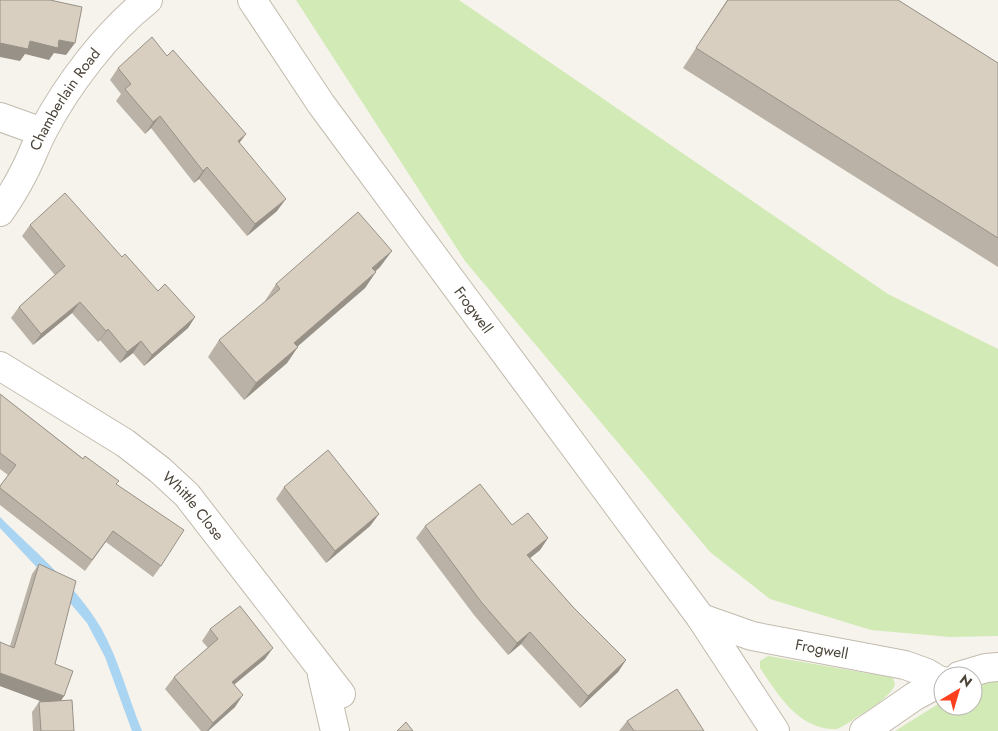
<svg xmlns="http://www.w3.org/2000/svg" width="998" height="731" font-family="Jost,sans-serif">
  <rect width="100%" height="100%" fill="#f6f3ec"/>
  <g fill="#d2eab5">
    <path d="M296 0H459L888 294 998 349V636L950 637 871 630 770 599 710 552 465 261Z"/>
    <path d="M768 656 889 677 893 678 895 685C889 698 870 709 857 717 851 721 844 726 837 729 799 731 777 693 760 668V661Z"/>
    <path d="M998 681V731H895L943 701V706H973V686Z"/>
  </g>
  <path fill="#a9d4f2" d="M0 517C34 551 76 585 101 628 119 660 128 697 142 731H132L105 657 87 623 71 604 0 528Z"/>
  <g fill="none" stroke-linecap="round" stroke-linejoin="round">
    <g stroke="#c2bbae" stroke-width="30">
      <g id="street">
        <path id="s1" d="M252 0 321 104 701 618 775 731"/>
        <path d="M0 117 42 132"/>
        <path id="s2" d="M0 212C9 199 17 186 24 172 31 159 36 144 43 131 67 85 107 32 148 0"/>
        <path id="s3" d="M0 366 125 443 160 470 187 495 341 694"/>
        <path id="s4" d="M701 618 752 636 905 665 927 673 942 682"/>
        <path d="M322 675 335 731"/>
        <path d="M959 676 986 668 998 667"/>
        <path d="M864 731 915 696 943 681"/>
      </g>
    </g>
    <use href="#street" stroke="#fff" stroke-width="28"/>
  </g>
  <g fill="#bab2a6">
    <path d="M727 0H898L998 63V267L683 68Z"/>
    <path d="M167 56 246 134 239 143 277 211 247 236 199 179 194 183 151 128 145 134 116 101 121 94 110 80 118 68Z"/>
    <path d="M30 225 122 257 158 291 195 317 188 328 144 366 133 353 120 363 100 340 98 342 72 313 33 345 11 318 19 307 55 275 22 236Z"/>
    <path d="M380 267 376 271 365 288 298 346 287 363 244 400 208 357 219 340 266 302 265 301 276 284Z"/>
    <path d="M0 394 116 484 161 566 153 577 106 542 85 571 0 505V486L8 475 0 469Z"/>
    <path d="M284 487 379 514 370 526 326 563 276 499Z"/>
    <path d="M512 525 548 538 540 550 530 558 573 607 626 660 618 672 580 708 521 644 508 655 474 615 416 538 425 526Z"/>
    <path d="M39 564 55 664 64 696 61 701 74 731H33L32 712 39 702 41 701 0 686 10 646 32 574Z"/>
    <path d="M210 629 265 659 234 684 235 707 208 731H201L165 689 174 677 208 648 202 641Z"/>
    <path d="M627 721 704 731H619Z"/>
  </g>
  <g fill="#979187">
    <path d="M59 40 75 43 66 55 54 53 49 60 25 54 20 61 0 57V43Z"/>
    <path d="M160 116 151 128 145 134 153 122Z"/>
    <path d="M246 134 237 146 238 141Z"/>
    <path d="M207 167 199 179 194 183 203 171Z"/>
    <path d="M286 199 277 211 247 236 255 224Z"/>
    <path d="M392 251 380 267 361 284 372 268Z"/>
    <path d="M376 272 365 288 283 359 294 343Z"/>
    <path d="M80 302 72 313 33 345 41 334Z"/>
    <path d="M195 317 188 328 144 366 152 355Z"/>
    <path d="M108 329 100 340 98 342 106 331Z"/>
    <path d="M141 341 133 353 120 363 127 352Z"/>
    <path d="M298 347 287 363 244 400 256 383Z"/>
    <path d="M379 514 370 526 326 563 335 551Z"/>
    <path d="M548 538 540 550 519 567 527 555Z"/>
    <path d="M530 632 521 644 508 655 517 643Z"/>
    <path d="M273 648 265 659 223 694 232 682Z"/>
    <path d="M626 660 618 672 580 708 588 696Z"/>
    <path d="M0 673 64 696 56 707 0 686Z"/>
    <path d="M243 695 235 707 208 731H207L213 723Z"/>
  </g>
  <g fill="#d8cfc1" stroke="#979187">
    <path d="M0 0H50L82 7 75 43 59 40 58 48 30 41 28 49 0 43Z"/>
    <path d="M728 0H898L998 63V238L696 48Z"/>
    <path d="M152 37 167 56 173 50 246 134 238 141 286 199 255 224 207 167 203 171 160 116 153 122 125 89 131 84 118 68Z"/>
    <path d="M65 193 122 257 125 254 158 291 165 284 195 317 152 355 141 341 127 352 108 329 106 331 80 302 41 334 19 307 65 266 30 225Z"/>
    <path d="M358 212 392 251 372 268 376 272 294 343 298 347 256 383 219 340 280 289 276 284Z"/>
    <path d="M0 394 83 459 85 456 119 481 116 484 184 530 161 566 113 531 92 560 0 488V486L16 465 0 453Z"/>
    <path d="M328 450 379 514 335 551 284 487Z"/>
    <path d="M480 484 512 525 528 513 548 538 527 555 573 607 626 660 588 696 530 632 517 643 482 603 425 526Z"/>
    <path d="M39 564 76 581 55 664 73 671 64 696 0 673V642L14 648Z"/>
    <path d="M240 606 273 648 232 682 243 695 213 723 174 677 218 639 210 629Z"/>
    <path d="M677 689 704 731H634L627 721Z"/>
    <path d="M72 700 74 731H41L39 702Z"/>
    <path d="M406 722 413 731H397Z"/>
  </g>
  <g text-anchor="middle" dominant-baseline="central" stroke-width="4.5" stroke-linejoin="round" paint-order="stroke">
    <g font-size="15" fill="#4b4439" stroke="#fff">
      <text stroke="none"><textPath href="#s2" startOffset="130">Chamberlain Road</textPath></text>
      <text stroke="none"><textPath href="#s1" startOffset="381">Frogwell</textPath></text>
      <text stroke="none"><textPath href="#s3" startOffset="240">Whittle Close</textPath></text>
      <text stroke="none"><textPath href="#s4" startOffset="125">Frogwell</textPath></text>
    </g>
  </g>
  <g transform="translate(958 691) rotate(38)"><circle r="24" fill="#ffffff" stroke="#b7b4b0"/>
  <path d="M0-4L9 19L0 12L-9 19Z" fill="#fc3f1d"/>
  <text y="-8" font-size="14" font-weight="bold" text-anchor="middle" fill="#4b4439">N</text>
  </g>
</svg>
